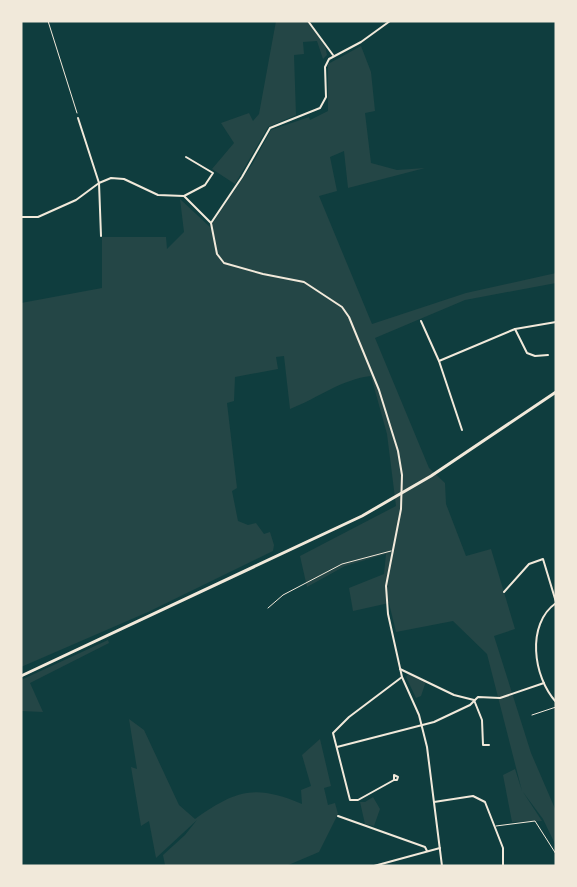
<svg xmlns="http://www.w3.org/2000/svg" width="577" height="887" font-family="'Open Sans',sans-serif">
  <rect width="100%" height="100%" fill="#0f3d3e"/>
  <g fill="#244646">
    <path d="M276 21H307L325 46 327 55 323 59 317 41 303 42 304 54 294 55 296 115 268 127 235 184 212 169 234 143 221 123 249 113 253 121 259 114Z"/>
    <path d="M361 46 371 72 375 111 365 113 371 163 397 170 425 168 348 188 344 151 330 157 337 191 319 196 372 324 466 293 556 273V283L465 300 375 338 429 468 445 483 446 504 466 556 491 549 515 629 494 636 531 753 556 811V846L543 819 523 792 542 821 512 822 503 775 515 769 522 791 487 654 453 621 396 632 389 603 353 611 349 588 384 574 386 554 345 566 307 587 300 556 396 506 387 434 371 376C342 379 318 398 290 409L284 356 276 357 278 369 235 377 234 401 227 403 237 488 232 491 238 521 248 525 256 523 264 534 270 532 274 545 273 551 148 612 21 667V303L102 288V237H166L167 249 184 232 180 199 210 227 253 163 271 130 309 117 310 120 328 111V64Z"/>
    <path d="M108 640 109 643 30 683 43 712 21 711V680Z"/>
    <path d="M408 674 426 681 421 696 416 698 406 677Z"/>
    <path d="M129 719 144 730 179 805 195 819C236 790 255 784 302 804L301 790 311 786 302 755 320 739 331 786 324 788 328 805 335 803 338 814 319 852 286 866 165 865 163 855 185 835 197 820 156 858 149 821 141 826 131 767 137 769Z"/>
    <path d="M373 797 380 809 374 826 365 824 360 802H365Z"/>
  </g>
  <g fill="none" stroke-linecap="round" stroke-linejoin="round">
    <path stroke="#f1e9da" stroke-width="1" d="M48 21 77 113"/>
    <g stroke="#f1e9da" stroke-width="1">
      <path d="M268 608 283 595 342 564 391 551"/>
      <path d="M532 715 556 707"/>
      <path d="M496 826 535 821 556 854"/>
    </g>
    <g stroke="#f1e9da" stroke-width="2">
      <path d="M308 21 333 55"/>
      <path d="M78 118 99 183 101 236"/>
      <path d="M184 196 205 185 213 173 186 157"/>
      <path d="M421 321 439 361 462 430"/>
      <path d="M515 329 527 353 535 356 548 355"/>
      <path d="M439 361 515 329 556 322"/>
      <path d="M504 592 529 564 543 559 556 602"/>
      <path d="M556 603C526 624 533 677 556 702"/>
      <path d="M400 669 454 695 474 700"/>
      <path d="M474 700 482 720 483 745H489"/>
      <path d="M337 747 434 722 470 705 478 697 500 698 544 683"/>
      <path d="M394 775 398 777 397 780H394Z"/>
      <path d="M394 780 358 800H350L333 733 349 717 402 677"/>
      <path d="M434 802 473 796 485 802 503 848V866"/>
      <path d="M338 816 425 847 427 851"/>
      <path d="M374 866 440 848"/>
    </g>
    <g stroke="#f1e9da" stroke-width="2">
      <path d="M21 217H38L76 200 99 183 111 178 124 179 158 195 184 196 211 223 217 254 224 263 263 274 304 282 342 307 349 317 379 390 398 451 402 475 401 509 386 586 388 614 402 677 419 715 427 747 442 866"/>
      <path d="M211 223 242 177 270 128 320 108 326 97 325 67 329 59 361 42 390 21"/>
    </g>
    <path stroke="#f1e9da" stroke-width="3" d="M21 676 362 516 431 476 556 392"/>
  </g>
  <rect width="577" height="887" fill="none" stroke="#f1e9da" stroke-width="45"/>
</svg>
